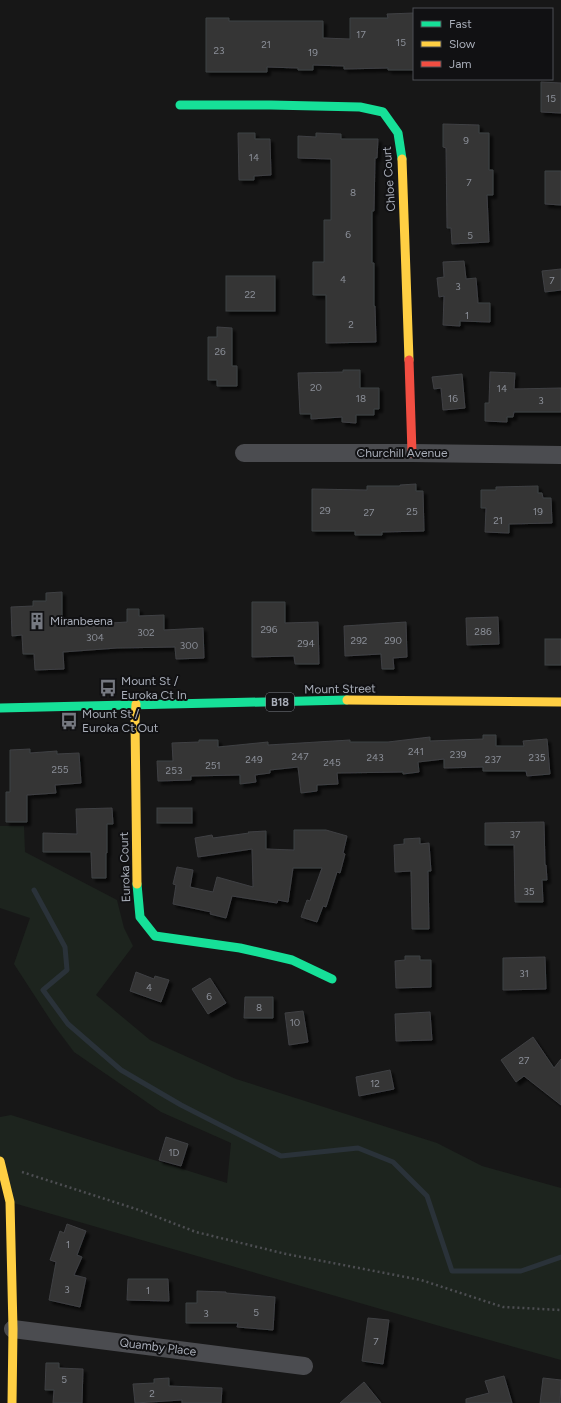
<svg xmlns="http://www.w3.org/2000/svg" width="561" height="1403" font-family="Figtree,sans-serif">
  <defs>
    <filter id="shadow"><feDropShadow dx="3.5" dy="3.5" stdDeviation="1" flood-color="#0009"/></filter>
  </defs>
  <rect width="100%" height="100%" fill="#171717"/>
  <path fill="#1d241e" d="M0 826H24L25 852 117 900 124 928 133 946 96 995 150 1040 236 1079 437 1143 482 1166 561 1188V1360L443 1327 10 1202 0 1161V1117L11 1115 227 1183 231 1143 161 1112 74 1052 53 1024 14 964 30 918 0 908Z"/>
  <g fill="none" stroke-linecap="round" stroke-linejoin="round">
    <path stroke="#2a3239" stroke-width="5" d="M34 890 65 947 67 970 43 990 68 1024 121 1070 181 1105 281 1156 358 1148 393 1162 427 1196 452 1271H521L561 1257"/>
  </g>
  <g fill="#353536" stroke="#3f4043" filter="url(#shadow)">
    <path d="M414 13V70H388V68L344 69V66L313 65V70H298V68L267 67V72H206V18H229V21H323V38L350 39V18H388L387 14Z"/>
    <path d="M541 82 561 83V113L541 112Z"/>
    <path d="M443 124 479 125V133H489V170H493V195H487L489 242 452 244 451 228H447L446 148 443 147Z"/>
    <path d="M238 133H255V139H270L271 175 254 176V180H239Z"/>
    <path d="M316 133 341 134V139H378L377 158H375L374 211H372V263H374V306H375L376 342 326 343V295H313V262H324V220H331V159L298 158V136L316 137Z"/>
    <path d="M545 171H561V205L545 204Z"/>
    <path d="M464 261 466 279 476 278 478 303H490V322L460 321V326L443 325 444 296 439 297 437 278 444 277 443 262Z"/>
    <path d="M561 269V290L545 292 542 271Z"/>
    <rect x="226" y="276" width="49" height="35"/>
    <path d="M217 327 232 328V366H237V386H217V380H208V337H217Z"/>
    <path d="M343 370H360V388H379V409H374V415H356V423L342 422V417L311 419V414H300L298 373 343 372Z"/>
    <path d="M490 372 515 373 514 389 561 388V412H514L513 417H507V422L485 421V403H489Z"/>
    <path d="M462 374 465 408 443 410 441 388 434 389 432 377Z"/>
    <path d="M416 484V491H423L424 531 382 532V535H355V531H312V489L367 490V486H400V485Z"/>
    <path d="M538 486V493H542L543 498H551L552 523 509 524V533L485 532 486 508H481V490H496V487Z"/>
    <path d="M62 592V626L127 622V609H139V616L164 615V630L203 628 204 658 176 659 175 647 117 648 63 652 64 669 35 670 34 654H23L22 635 12 636 11 607 33 606V601H46V593Z"/>
    <path d="M252 602H285V623L318 622 319 664H295L294 656 252 657Z"/>
    <path d="M498 617 499 644 467 645 466 618Z"/>
    <path d="M406 622 407 657 393 658 394 669H382L381 654 345 656 344 626Z"/>
    <rect x="545" y="639" width="16" height="26"/>
    <path d="M483 735H496V746H524L523 741 547 739 550 774 527 776 526 771H483V767L444 768V759L418 762 419 772 403 774V772L337 773 338 784 317 785V791L301 793 298 767 270 770V773L255 775 256 782 240 784V775L191 776V780L158 781 157 761H173L172 743 199 742V740H218V747L268 742V745L350 740V742H388L430 737V741L483 739Z"/>
    <path d="M30 749V753L57 751V754L79 753 81 783 55 785 56 793 27 795V822H6V792H10V750Z"/>
    <path d="M112 808 113 824H107V853H106V878H92L91 852H43V833L77 834 76 809Z"/>
    <rect x="157" y="808" width="35" height="15"/>
    <path d="M544 822 545 865H546L547 880H542L543 902H515L514 845H485V823Z"/>
    <path d="M294 830H326L347 836 343 853 345 854 340 873 337 872 326 907 323 906 317 922 301 917 307 900 310 901 322 868H293L288 902 278 900 277 903 232 896 226 918 210 914 211 912 173 904 176 885 173 884 177 867 193 870 190 887 213 892 217 877 253 887 252 849 198 857 195 838 212 835 213 838 249 833 248 832 266 831V849L294 850Z"/>
    <path d="M420 838V844L429 843 431 871H428L429 929H412L411 871 395 872 394 845 404 844V839Z"/>
    <path d="M405 956H420V960H431V987L396 988 395 961 405 960Z"/>
    <path d="M545 957 546 989 503 990V958Z"/>
    <path d="M136 972 154 979 155 976 169 980 161 1002 130 991Z"/>
    <path d="M210 978 226 1003 208 1014 192 989Z"/>
    <path d="M245 997H273V1018H244Z"/>
    <path d="M303 1011 308 1042 289 1045 285 1013Z"/>
    <path d="M430 1012 432 1040 396 1041 395 1014Z"/>
    <path d="M533 1037 554 1068 561 1059V1105L524 1076 516 1082 501 1060Z"/>
    <path d="M390 1070 394 1089 359 1096 356 1077Z"/>
    <path d="M166 1137 188 1144 181 1166 159 1160Z"/>
    <path d="M67 1224 86 1231 77 1255 82 1257 74 1275 86 1278 80 1307 49 1300 56 1262 50 1260 60 1231 64 1233Z"/>
    <path d="M128 1279H168L169 1301 127 1300Z"/>
    <path d="M197 1291 226 1292V1293L275 1297 273 1330 237 1327 238 1323H186V1303H197Z"/>
    <path d="M368 1318 389 1320 383 1364 362 1361Z"/>
    <path d="M46 1363H59V1368L83 1369 82 1403H53L54 1390H45Z"/>
    <path d="M504 1376 512 1403H466V1399L489 1393 485 1381Z"/>
    <path d="M169 1378V1386L222 1388 221 1403H182V1400L135 1403 133 1384 154 1383V1379Z"/>
    <path d="M543 1378 561 1380 560 1403H540Z"/>
    <path d="M364 1382 381 1403H340Z"/>
  </g>
  <g fill="none" stroke-linecap="round" stroke-linejoin="round">
    <path stroke="#4d4e52" stroke-width="2.5" stroke-dasharray="2 3" stroke-linecap="butt" d="M22 1172 139 1210 196 1232 286 1254 421 1280 503 1307 561 1310"/>
    <g stroke="#4b4c50" stroke-width="18">
      <path d="M244 453H412L561 455"/>
      <path d="M13 1329 304 1366"/>
    </g>
    <g stroke="#16e098" stroke-width="9">
      <path d="M180 105H271L360 107 383 112 398 133 402 159"/>
      <path d="M0 708 347 700"/>
      <path d="M137 884 140 917 155 936 240 948 292 960 332 979"/>
    </g>
    <g stroke="#ffcf43" stroke-width="9">
      <path d="M402 159 409 360"/>
      <path d="M347 700 561 702"/>
      <path d="M136 704 135 721 137 884"/>
      <path d="M0 1161 10 1202 13 1329 12 1403"/>
    </g>
    <path stroke="#f24e42" stroke-width="9" d="M409 360 412 453"/>
  </g>
  <defs>
    <g id="building-bare" transform="scale(1.38)"><path d="M-4-6H4V6H1V3H-1V6H-4ZM-2.5-4.3h1.7v1.8h-1.7ZM.8-4.3h1.7v1.8H.8ZM-2.5-1h1.7V.8h-1.7ZM.8-1h1.7V.8H.8Z" fill="#757880" stroke="#111113" stroke-width="2.5" paint-order="stroke"/></g>
    <g id="bus-bare" transform="scale(1.38)"><path d="M-5-6H5V4H4V6H2V4H-2V6H-4V4H-5ZM-3.5-4V0h7V-4ZM-3.5 1.2v1.5H-2V1.2ZM2 1.2v1.5H3.5V1.2Z" fill="#757880" stroke="#111113" stroke-width="2.5" paint-order="stroke"/></g>
  </defs>
  <g fill-rule="evenodd">
    <use href="#building-bare" x="37" y="621"/>
    <use href="#bus-bare" x="108" y="688"/>
    <use href="#bus-bare" x="69" y="721"/>
  </g>
  <g text-anchor="middle" dominant-baseline="central" stroke-width="4" stroke-linejoin="round" paint-order="stroke">
    <g font-size="10" fill="#8b8f98">
      <text x="361" y="34">17</text>
      <text x="401" y="42">15</text>
      <text x="266" y="44">21</text>
      <text x="219" y="50">23</text>
      <text x="313" y="52">19</text>
      <text x="551" y="98">15</text>
      <text x="466" y="140">9</text>
      <text x="254" y="157">14</text>
      <text x="469" y="182">7</text>
      <text x="353" y="192">8</text>
      <text x="348" y="234">6</text>
      <text x="470" y="235">5</text>
      <text x="343" y="279">4</text>
      <text x="552" y="280">7</text>
      <text x="458" y="286">3</text>
      <text x="250" y="294">22</text>
      <text x="467" y="315">1</text>
      <text x="351" y="324">2</text>
      <text x="220" y="351">26</text>
      <text x="316" y="387">20</text>
      <text x="502" y="388">14</text>
      <text x="361" y="398">18</text>
      <text x="453" y="398">16</text>
      <text x="541" y="400">3</text>
      <text x="325" y="510">29</text>
      <text x="412" y="511">25</text>
      <text x="538" y="511">19</text>
      <text x="369" y="512">27</text>
      <text x="498" y="520">21</text>
      <text x="269" y="629">296</text>
      <text x="483" y="631">286</text>
      <text x="146" y="632">302</text>
      <text x="95" y="637">304</text>
      <text x="359" y="640">292</text>
      <text x="393" y="640">290</text>
      <text x="306" y="643">294</text>
      <text x="189" y="645">300</text>
      <text x="416" y="751">241</text>
      <text x="458" y="754">239</text>
      <text x="300" y="756">247</text>
      <text x="375" y="757">243</text>
      <text x="537" y="757">235</text>
      <text x="254" y="759">249</text>
      <text x="493" y="759">237</text>
      <text x="332" y="762">245</text>
      <text x="213" y="765">251</text>
      <text x="60" y="769">255</text>
      <text x="174" y="770">253</text>
      <text x="515" y="834">37</text>
      <text x="529" y="891">35</text>
      <text x="524" y="973">31</text>
      <text x="149" y="987">4</text>
      <text x="209" y="996">6</text>
      <text x="259" y="1007">8</text>
      <text x="295" y="1022">10</text>
      <text x="524" y="1060">27</text>
      <text x="375" y="1083">12</text>
      <text x="174" y="1152">1D</text>
      <text x="68" y="1244">1</text>
      <text x="67" y="1289">3</text>
      <text x="148" y="1290">1</text>
      <text x="256" y="1312">5</text>
      <text x="206" y="1313">3</text>
      <text x="376" y="1341">7</text>
      <text x="64" y="1379">5</text>
      <text x="152" y="1393">2</text>
    </g>
    <rect fill="#111113" stroke="#7b7e86" stroke-width="1" x="266" y="693" width="28" height="18" rx="3"/>
    <g font-size="11" font-weight="bold" fill="#a8adb8">
      <text x="280" y="702">B18</text>
    </g>
    <g font-size="12" fill="#a8adb8" stroke="#111113">
      <text transform="translate(389 179) rotate(-94)">Chloe Court</text>
      <text x="402" y="453">Churchill Avenue</text>
      <text transform="translate(340 689) rotate(-1)">Mount Street</text>
      <text transform="translate(125 867) rotate(-92)">Euroka Court</text>
      <text transform="translate(158 1347) rotate(7)">Quamby Place</text>
    </g>
    <g font-size="12" fill="#a8adb8" stroke="#111113" text-anchor="start">
      <text x="50" y="621">Miranbeena</text>
      <text x="121" y="681">Mount St /<tspan x="121" dy="14">Euroka Ct In</tspan></text>
      <text x="82" y="714">Mount St /<tspan x="82" dy="14">Euroka Ct Out</tspan></text>
    </g>
  </g>
  <rect x="413" y="8" width="140" height="72" fill="#111113" stroke="#4d4f55"/>
  <rect x="421" y="21" width="20" height="6" fill="#16e098" stroke="#4d4f55"/>
  <text x="449" y="28" font-size="12" fill="#a8adb8">Fast</text>
  <rect x="421" y="41" width="20" height="6" fill="#ffcf43" stroke="#4d4f55"/>
  <text x="449" y="48" font-size="12" fill="#a8adb8">Slow</text>
  <rect x="421" y="61" width="20" height="6" fill="#f24e42" stroke="#4d4f55"/>
  <text x="449" y="68" font-size="12" fill="#a8adb8">Jam</text>
</svg>
